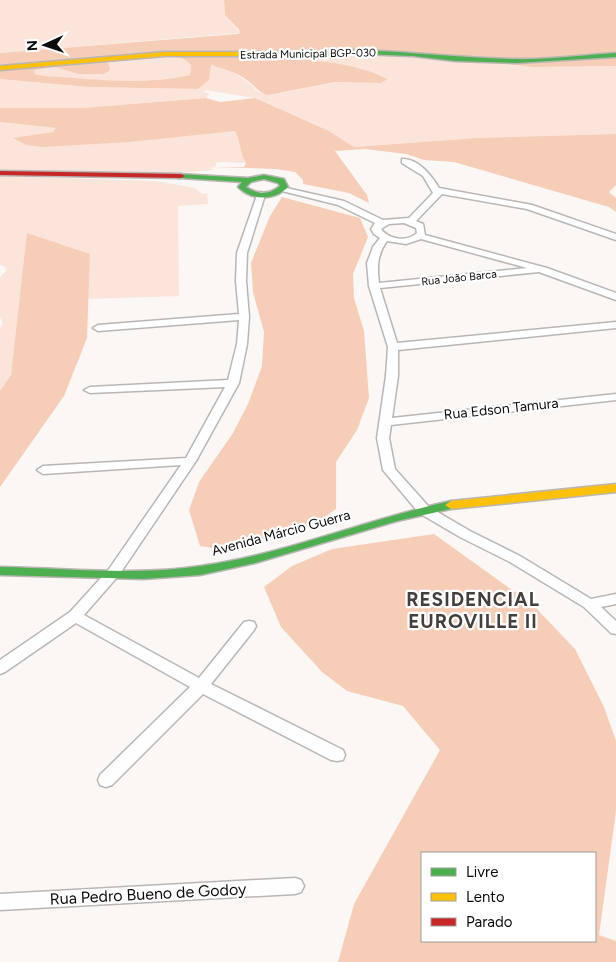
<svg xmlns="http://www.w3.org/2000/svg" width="616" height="962" font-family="Figtree,sans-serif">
  <rect width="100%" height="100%" fill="#faf7f5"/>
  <g fill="#fbe5da">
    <path d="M0 0H224L225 15 240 33 0 53Z"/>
    <path d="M413 52 532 67 616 66V134L476 138 354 147 329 131 255 98 205 90 204 92 210 94 206 98 82 108H0V79L88 87 198 89 210 65C229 70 245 77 258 92L281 93 335 82 381 83 388 79C365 68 342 63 317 61L312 53Z"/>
    <path d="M180 56 185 58 191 65 190 75 151 81 122 83 45 76 35 74 34 69 55 67 78 74H104L108 61Z"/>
    <path d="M0 122 57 128 54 132 14 138 26 145 155 138 235 131C240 142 240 153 246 163L217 162 215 167 210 168 214 170 162 174 0 170Z"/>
    <path d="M0 176 156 181 195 188 202 194 207 193 208 204 178 206 179 296 88 299 90 254 28 234 11 375 0 391V328L3 323 0 317V277L6 271 5 267 0 265Z"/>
  </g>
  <g fill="#f6cdb7" fill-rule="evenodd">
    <path d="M224 0H616V66L532 67 413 52 313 54 317 61C342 63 365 68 388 79L381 83 335 82 268 95C258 92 256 87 248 81 239 73 223 69 211 65L209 80 198 89 88 87 0 79V53L237 34 240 33 239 30 225 15ZM163 56C175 56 182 55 191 65L190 75C139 86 96 79 45 76L35 74 34 70 55 67 78 74H104L110 70 108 62Z"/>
    <path d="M206 98 220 102 255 98 329 131 354 147 476 138 616 134V185L609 192 616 198V212L609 207 454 162 424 160 406 154 365 149 335 151 367 195 369 203 349 193 303 184V180L295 172 276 169 215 167H244L246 163C240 153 240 141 235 131L129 142 43 147 26 145 13 138 53 132 56 128 0 122V108H82Z"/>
    <path d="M282 197 360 218 368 237 353 274 354 298 364 331 369 398 357 430 336 462V509L318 522 228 550 200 546 189 510 199 482 233 433 248 404 262 366 264 332 253 292 251 263 270 216Z"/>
    <path d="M27 233 90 254 87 338 64 396 0 487V391L11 375Z"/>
    <path d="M434 534 533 605 575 649 604 707 616 741V811L599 935 616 941V962H338L354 904 440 750 403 706 347 691 322 672 281 627 264 587 292 566 332 549ZM422 853H595V941H422Z"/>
  </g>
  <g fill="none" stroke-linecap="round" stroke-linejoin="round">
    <g stroke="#b9b6b4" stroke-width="3">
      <g id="street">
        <path d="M402 159C418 158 432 176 439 188L532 205 616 234V240L527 209 442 194 416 221 423 224 425 235 547 268 616 293V300L539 272 380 288 397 343 616 322V328L398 350V376L392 418 616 394V400L391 425 389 438 395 469 429 507 470 531 520 556 591 599 616 594V604L601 607 616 621V634L611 633 584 607 510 562 460 537 419 513 383 470 377 438 386 376 388 347 369 286 367 263 373 247 380 238 374 234 371 229 375 223 338 205 278 190 282 187 344 201 383 220 409 218 433 193 423 176 402 163ZM404 223 416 228 417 233C407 242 389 240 381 229L389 224ZM421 239 527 268 379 283C377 267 377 255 387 241L406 244Z"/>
        <path d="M261 192 265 195 247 253 246 281 249 317 247 344 239 383 196 461 119 575 84 615 199 678 244 622 249 621 254 622 256 626 254 630 211 684 343 750 345 755 343 760 337 761 331 760 203 694 112 785 106 787 100 785 98 780 100 775 190 687 76 623 5 672 0 674V660L70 612 109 569 181 465 43 474 37 470 43 466 186 458 225 387 90 393 84 390 90 387 228 380 237 344 239 320 98 331 93 328 98 325 239 314 236 281 237 253 257 195Z"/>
        <path d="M295 878 301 880 304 886 301 892 295 894 0 910V894Z"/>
      </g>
    </g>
    <g stroke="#b9b6b4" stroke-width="3">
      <g id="fast">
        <path d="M361 50C412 52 462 58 513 59 547 60 582 55 616 53V57L516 63 455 61 413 56 361 54 297 56 294 54 297 52Z"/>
        <path d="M178 174 248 178 264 175 284 179 288 187C274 201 252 201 238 187L242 182 181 178H178ZM264 179 278 183 280 186C269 195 258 195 246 187L251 182Z"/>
        <path d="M451 501 457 505 455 508 397 521 255 563 200 575 143 579 0 575V567C67 568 135 576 201 566 286 554 367 519 451 501Z"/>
      </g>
    </g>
    <g stroke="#b9b6b4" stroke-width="3">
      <g id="slow">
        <path d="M165 52H297L300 54 297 56H165L0 70V66Z"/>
        <path d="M616 484V492L451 509 445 505 451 501Z"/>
      </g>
    </g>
    <g stroke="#b9b6b4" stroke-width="3">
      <path id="jam" d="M0 171 181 174 185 176 181 178 0 175Z"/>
    </g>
    <use href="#street" fill="#fefefe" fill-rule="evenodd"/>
    <use href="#fast" fill="#4caf50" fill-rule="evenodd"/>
    <use href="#slow" fill="#ffc107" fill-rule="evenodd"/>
    <use href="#jam" fill="#c62828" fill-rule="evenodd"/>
  </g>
  <g text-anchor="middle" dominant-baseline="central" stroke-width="4.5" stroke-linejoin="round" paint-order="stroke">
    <g font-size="11" fill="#0d0b0a" stroke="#fff">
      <text transform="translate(308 54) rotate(-1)">Estrada Municipal BGP-030</text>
      <text transform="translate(459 278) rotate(-6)">Rua João Barca</text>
    </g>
    <g font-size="14" fill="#0d0b0a" stroke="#fff">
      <text transform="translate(501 409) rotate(-6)">Rua Edson Tamura</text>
      <text transform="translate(281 533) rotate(-15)">Avenida Márcio Guerra</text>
    </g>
    <g font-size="16" fill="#0d0b0a" stroke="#fff">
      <text transform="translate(148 894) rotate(-3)">Rua Pedro Bueno de Godoy</text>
    </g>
    <g font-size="19" font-weight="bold" letter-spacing="1" fill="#443e3c" stroke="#fff">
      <text x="473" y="599">RESIDENCIAL<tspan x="473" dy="22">EUROVILLE II</tspan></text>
    </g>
  </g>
  <rect x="421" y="852" width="175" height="90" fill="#ffffff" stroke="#9e9d9d"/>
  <rect x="431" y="868" width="25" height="8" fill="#4caf50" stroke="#9e9d9d"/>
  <text x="466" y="877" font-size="15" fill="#0d0b0a">Livre</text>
  <rect x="431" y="893" width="25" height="8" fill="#ffc107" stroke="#9e9d9d"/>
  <text x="466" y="902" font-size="15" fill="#0d0b0a">Lento</text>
  <rect x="431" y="918" width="25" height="8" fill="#c62828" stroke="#9e9d9d"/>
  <text x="466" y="927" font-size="15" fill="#0d0b0a">Parado</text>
  <g transform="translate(45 45) rotate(267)" stroke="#ffffff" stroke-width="4" paint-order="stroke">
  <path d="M0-4L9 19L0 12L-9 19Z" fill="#0d0b0a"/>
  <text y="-8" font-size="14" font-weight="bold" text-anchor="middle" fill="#0d0b0a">N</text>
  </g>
</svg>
